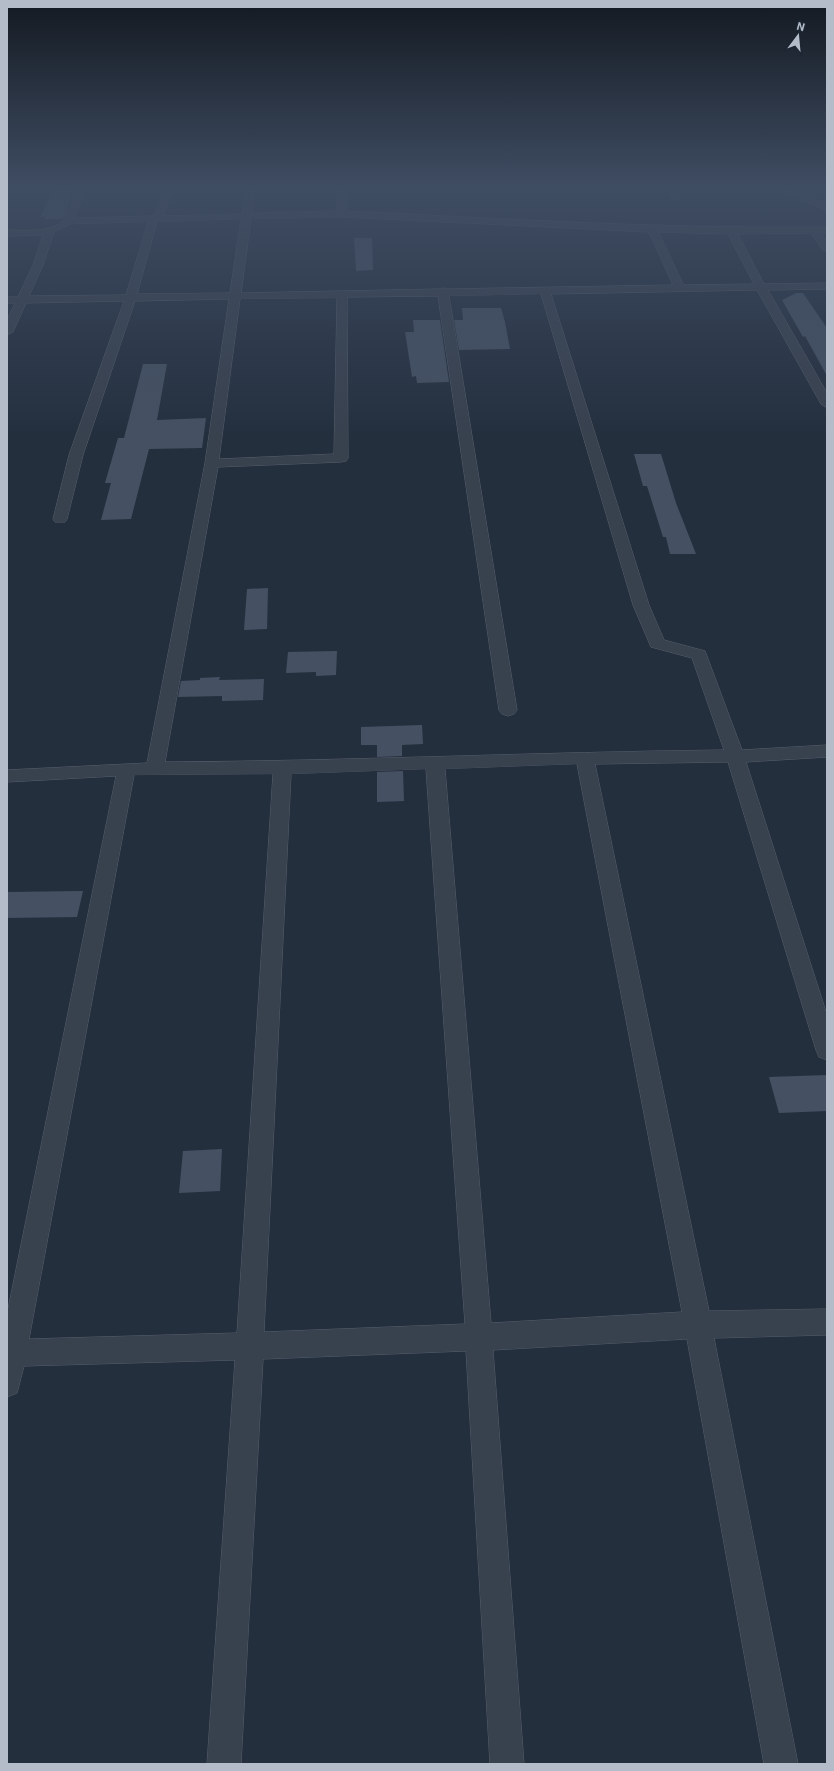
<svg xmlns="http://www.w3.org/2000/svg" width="834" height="1771" font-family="Roboto,sans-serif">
  <rect width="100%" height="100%" fill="#242f3e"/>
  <g fill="#455162">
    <path d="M71 189 72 190 66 214 62 219H44L45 216 40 217 53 190Z"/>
    <path d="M354 238H372L373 270 356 271Z"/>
    <path d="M796 293H803L827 328V376L805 336 803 337 782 300Z"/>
    <path d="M462 308H501L505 322 510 349 459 350 454 320H463Z"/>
    <path d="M413 320H440L449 382 417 383 416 376 412 377 405 332H414Z"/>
    <path d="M143 364H167L157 420 206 418 202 448 149 449 131 519 101 520 111 483H105L118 438H124Z"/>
    <path d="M634 454H661L676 503 696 554H670L666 537H663L647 486H643Z"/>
    <path d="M268 588 267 629 244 630 247 589Z"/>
    <path d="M337 651 336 675 316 676V672L286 673 288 652Z"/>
    <path d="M220 677 219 680 264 679 263 700 222 701V696L178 697 181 681 200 680V678Z"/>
    <path d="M422 725 423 744 402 745V756L377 757V745H361V727Z"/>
    <path d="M403 771 404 801 377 802V772Z"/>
    <path d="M83 891 77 917 7 918V892Z"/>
    <path d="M827 1075V1111L779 1113 769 1077Z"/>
    <path d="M222 1149 220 1191 179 1193 183 1151Z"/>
  </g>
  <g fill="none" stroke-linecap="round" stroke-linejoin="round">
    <g stroke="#565f6c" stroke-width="1">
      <g id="minor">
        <path d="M78 188H87L74 218 152 216 156 212 164 188H173L163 216 242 214 246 188H255L251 213 337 211V188H346L347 211C507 219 667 229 827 227V233H821L827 241V251L823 250 811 233 738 234 764 284 827 283V289L768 290 827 393V408L821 404 757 290 551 294 649 605 664 640 705 651 742 750 827 745V757L746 762 827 1015V1060L819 1057 816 1050 728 762 595 764 709 1311 827 1309V1335L714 1338 798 1764H764L687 1339 493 1350 524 1764H490L466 1351 263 1359 241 1764H207L235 1360 24 1366 17 1393 7 1397V1314L116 776 7 782V770L147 763 205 463 229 299 135 301 83 455 67 519 65 522H55L53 519 69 455 124 301 26 303 13 332 7 335V320L15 303H7V297H18L33 265 43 235 7 236V230C23 230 52 234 64 219 70 211 73 197 78 188ZM342 217 649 232 673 285 447 289 443 288 439 289 241 293 251 219ZM241 219 230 293 137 294 157 222ZM148 222 126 295 29 296 43 265 54 232 70 224ZM659 232 728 234 754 284 684 285ZM541 294 633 605 651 647 692 658 724 750C538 752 352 761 165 762L218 467 341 462 346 461 348 458 347 297 438 296 499 710 502 714 508 716 514 714 517 710 449 296ZM337 298 334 454 219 459 240 299ZM577 764 682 1312 491 1323 445 769ZM426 769 465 1324 264 1332 291 774ZM273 774 237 1333 29 1339 134 775Z"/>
        <path d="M667 188H675L681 197 679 199H673Z"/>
        <path d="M772 188H785L827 204V210Z"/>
      </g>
    </g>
    <use href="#minor" fill="#38414e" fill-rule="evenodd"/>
  </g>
  <linearGradient id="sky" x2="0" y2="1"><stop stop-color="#141a22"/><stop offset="0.43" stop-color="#3f4d63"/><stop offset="1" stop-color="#3f4d63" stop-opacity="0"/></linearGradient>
  <rect width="834" height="436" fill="url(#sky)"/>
  <rect width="834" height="1771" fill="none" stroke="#b4bcc9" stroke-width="16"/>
  <g transform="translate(798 36) rotate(16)" stroke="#1d2633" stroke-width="3" paint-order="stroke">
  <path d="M0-3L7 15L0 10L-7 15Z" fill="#b4bcc9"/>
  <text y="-6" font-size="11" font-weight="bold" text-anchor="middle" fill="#b4bcc9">N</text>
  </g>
</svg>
